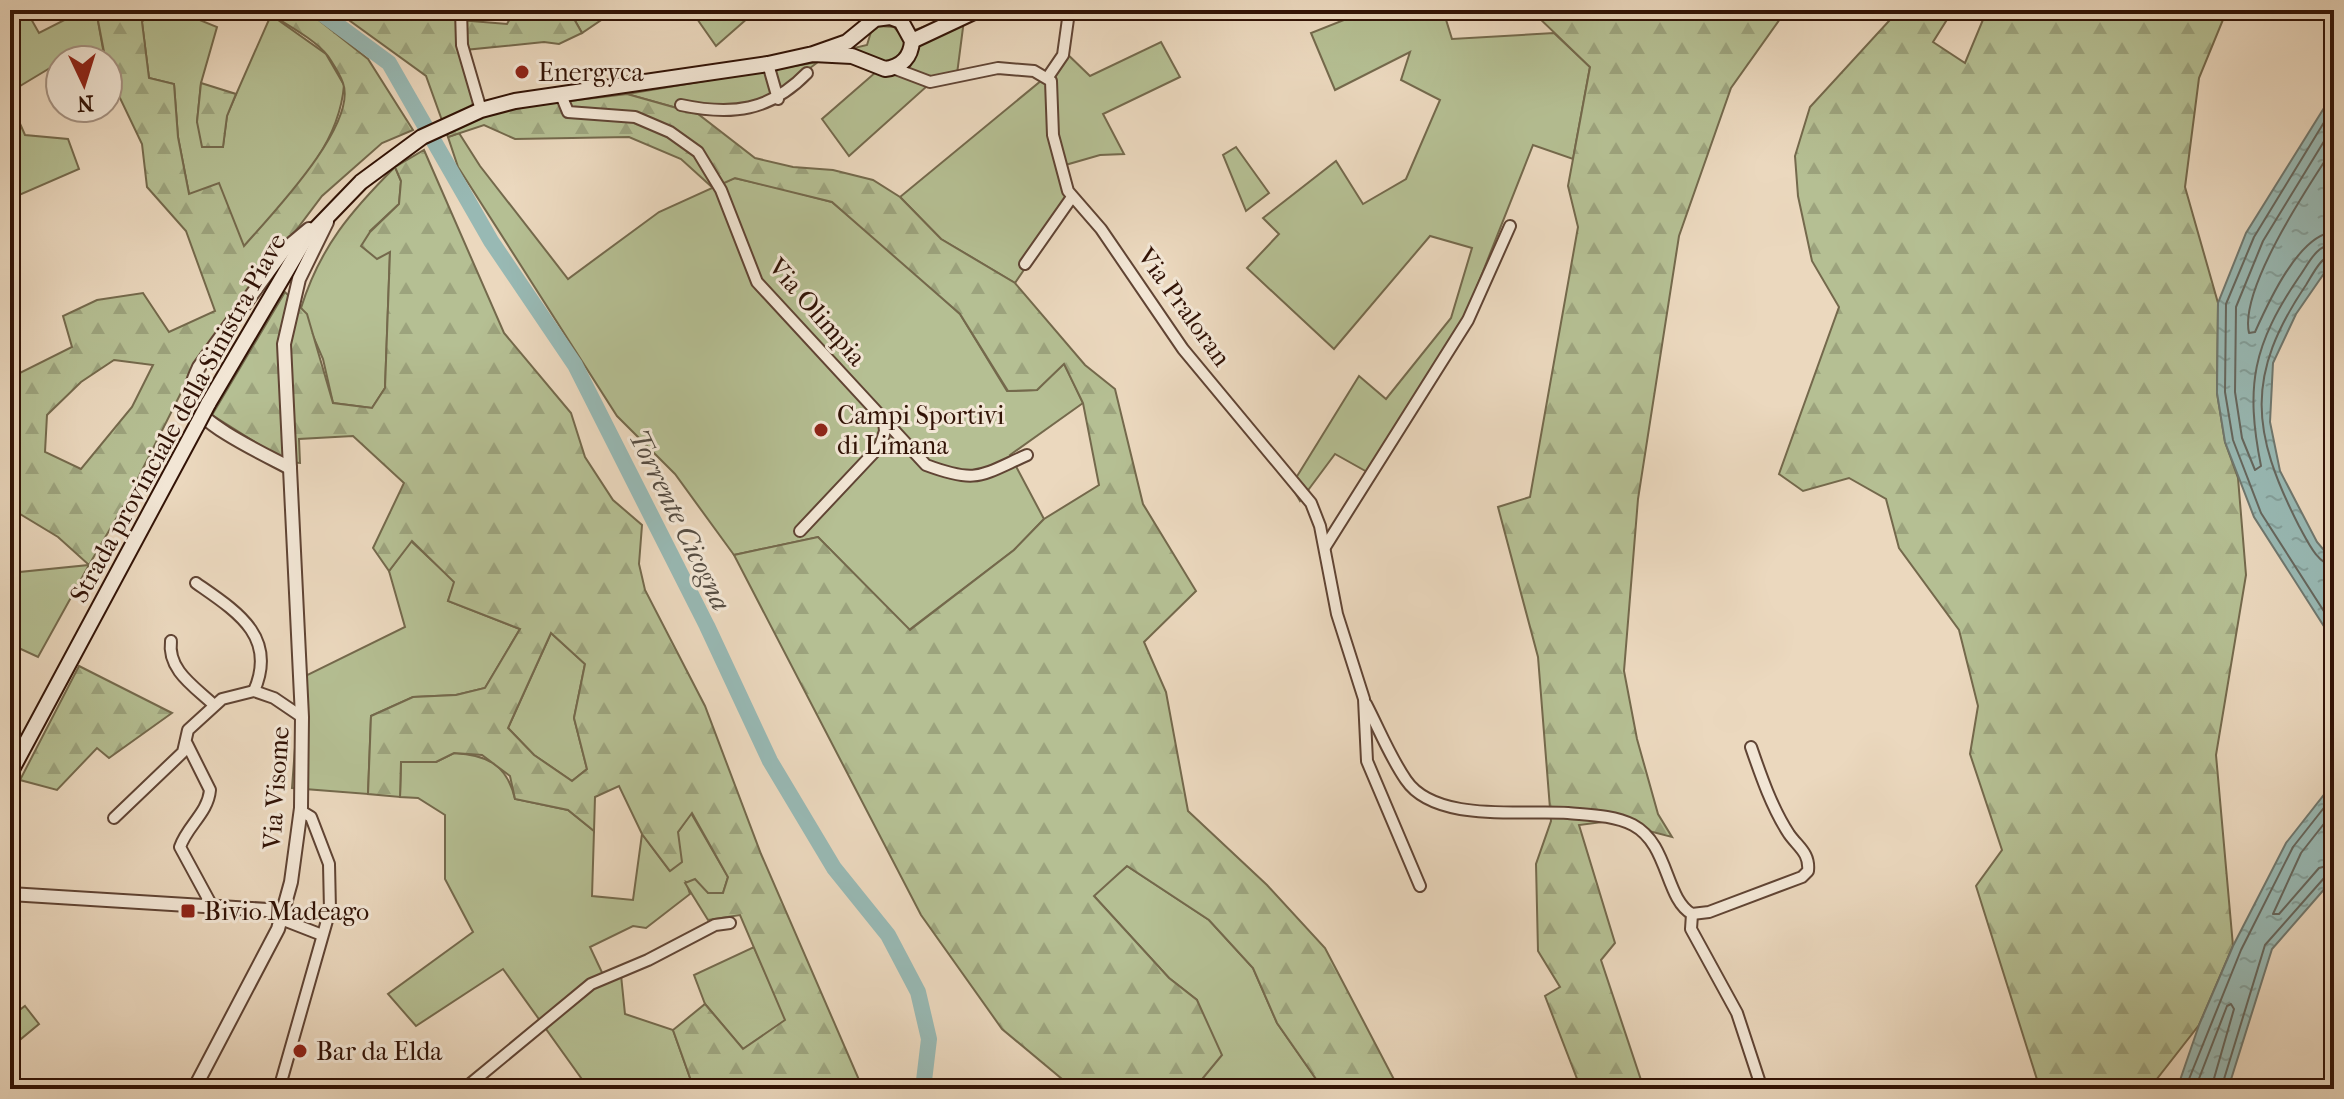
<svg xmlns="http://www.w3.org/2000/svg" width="2344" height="1099" font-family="'IM FELL French Canon',serif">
  <defs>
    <pattern id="forest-firs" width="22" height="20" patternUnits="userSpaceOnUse" patternTransform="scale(2)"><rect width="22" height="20" fill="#b5bf93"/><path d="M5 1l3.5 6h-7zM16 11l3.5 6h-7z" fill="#9ca37d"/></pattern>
    <pattern id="water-ripples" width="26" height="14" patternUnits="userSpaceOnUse" patternTransform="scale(2)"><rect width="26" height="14" fill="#98b9b4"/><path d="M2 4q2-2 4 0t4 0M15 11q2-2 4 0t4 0" fill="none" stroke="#839e99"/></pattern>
  </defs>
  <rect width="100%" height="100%" fill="#ebd8be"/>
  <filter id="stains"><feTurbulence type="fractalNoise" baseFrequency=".0025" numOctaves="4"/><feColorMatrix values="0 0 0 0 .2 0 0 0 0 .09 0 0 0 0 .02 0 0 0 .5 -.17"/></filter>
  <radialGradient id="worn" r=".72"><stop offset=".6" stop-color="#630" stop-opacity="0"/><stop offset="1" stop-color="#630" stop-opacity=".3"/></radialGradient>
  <g fill="#b5bf93" stroke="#74694c" stroke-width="2">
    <path d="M10 10H26L39 33 84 10H96L105 60H60V72L55 65 10 92Z"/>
    <path d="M148 10H199L197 19 217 27 201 83 197 122 223 146 227 115 271 15 326 54 344 85C339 150 285 199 244 247L189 194 178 137 174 84 149 78 142 22Z"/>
    <path d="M569 10H616L582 33Z"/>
    <path d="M702 10H757L716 46 695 16Z"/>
    <path d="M1369 10H1443L1452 39 1554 33 1590 67 1573 159 1533 145 1465 317 1369 473 1335 454 1300 501 1291 486 1359 376 1386 399 1451 318 1472 248 1430 236 1334 349 1247 268 1279 234 1263 218 1336 161 1363 204 1406 179 1440 100 1401 80 1410 52 1335 90 1311 33Z"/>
    <path d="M965 12 957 74 927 86 849 156 822 119 876 72 854 48 867 45 871 32 879 26 894 27 901 35Z"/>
    <path d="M1161 42 1180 77 1103 114 1124 154 1100 155 1062 166 1075 195 1015 283 941 239 900 197 1048 75 1062 49 1090 76Z"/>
    <path d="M818 62 773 96 698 114 627 94Z"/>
    <path d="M10 101 25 135 68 139 79 169 10 199Z"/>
    <path d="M459 133 480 166 568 279 659 212 734 178 783 189 832 202 903 262 960 314 1007 391 1037 390 1064 363 1083 403 1010 455 1044 519 1014 550 909 630 818 537 734 555 675 474 617 416 458 167 448 137Z"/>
    <path d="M1236 147 1269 193 1246 211 1223 155Z"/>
    <path d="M395 167 401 181 399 204 370 231 390 251 385 388 372 408 333 403 323 359 301 308C320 247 351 211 395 167Z"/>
    <path d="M411 541 455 582 448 601 520 629 485 688 456 695 413 697 371 716 368 794 292 788 297 721 295 681 405 627 389 571Z"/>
    <path d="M89 565 38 657 10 644V573Z"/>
    <path d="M551 633 585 664 574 718 587 769 572 781 534 755 508 728Z"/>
    <path d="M454 753C488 755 507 765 515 799L568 810 594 831 592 896 633 900 642 834 669 870 678 832 691 813 728 877 723 893H708L686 882 690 894 646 928 633 926 590 947 606 981 621 975 625 1014 673 1030 694 1089H589L503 969 416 1026 388 994 473 932 445 879V815L418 798 400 797 401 762H436Z"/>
    <path d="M1127 866 1209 920 1253 968 1277 1023 1323 1089H1208L1202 1078 1197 1000 1169 978 1093 895Z"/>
    <path d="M754 947 786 1020 743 1049 705 1004 694 975Z"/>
    <path d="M25 1006 39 1024 10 1048V1017Z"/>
  </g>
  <g fill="url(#forest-firs)" stroke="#74694c" stroke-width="2" fill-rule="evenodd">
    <path d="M96 10H148L142 22 149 78 174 84 178 137 189 194 219 183 244 246C271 215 358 125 343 83 340 74 333 64 328 56 314 38 283 23 264 10H306L368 59 413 130 382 143 322 196 196 363 127 500 89 565 58 537 10 508V370L20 373 72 347 63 316 97 300 143 293 169 332 215 311 186 231 147 187 142 144 108 73ZM114 360 153 365 132 407 81 469 45 452 47 415 81 382Z"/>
    <path d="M335 10H443L459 20 507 24 515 10H569L582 33 559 44 544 42 465 50 481 117 520 107 627 94 698 114 755 158 793 167 833 170 873 180 900 197 941 239 1015 283 1085 365 1115 389 1143 504 1196 591 1144 642 1166 692 1188 811 1267 885 1325 948 1399 1089H1323L1277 1023 1253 968 1209 920 1127 866 1094 896 1169 978 1197 1000 1222 1055 1203 1078 1208 1089H1074L1002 1029 921 915 734 555 818 537 910 630 1014 550 1044 519 1099 485 1083 403 1064 364 1037 390 1008 391 960 314 832 202 735 178 713 188 681 159 629 137 515 139 484 125 448 137 426 76Z"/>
    <path d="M1538 10H1795L1780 19 1731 88 1679 236 1638 499 1624 671 1637 739 1658 814 1672 837 1610 821 1579 825 1615 943 1601 960 1644 1089H1581L1545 996 1560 987 1538 951 1536 864 1551 821 1538 657 1498 507 1530 497 1578 227 1568 186 1590 67 1537 16Z"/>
    <path d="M1899 10H1953L1933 42 1965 63 1987 10H2227L2199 78 2185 187 2218 303 2217 393 2225 442 2238 478 2246 575 2216 755 2233 946 2199 1025 2149 1089H2040L1976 886 2002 850 1970 754 1978 706 1959 630 1899 548 1886 499 1849 478 1803 491 1779 474 1839 307 1812 261 1798 196 1795 156 1810 107Z"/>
    <path d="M201 83 236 94 227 116 223 147H202L197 122Z"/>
    <path d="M424 150 504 333 571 413 585 457 613 500 642 525 639 564 645 590 705 706 761 854 863 1089H694L673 1030 705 1004 743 1049 785 1020 740 915 708 920 685 883 695 879 708 893H723L728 877 692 813 678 832 682 862 670 871 642 834 619 786 595 797 594 831 568 810 515 799 510 776 482 755 454 753 436 762H401L400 797 368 794 371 716 413 697 456 695 485 688 520 629 448 601 454 582 412 541 389 571 373 548 404 483 353 436 299 439 300 463 287 462 212 415 285 292 307 314 333 403 372 408 385 388 390 252 377 259 361 246 370 232 399 204 401 181 395 167ZM551 633 585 664 574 718 587 769 572 781 534 755 508 728Z"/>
    <path d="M79 666 172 713 109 758 97 748 57 790 20 780Z"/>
  </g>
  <g fill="url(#water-ripples)" stroke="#6f776e" stroke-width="2">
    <path d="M2334 92V259L2296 314 2273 363 2270 422 2280 471 2317 542 2334 562V642L2254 517 2225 442 2217 393 2218 303 2246 233Z"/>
    <path d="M2334 782V878L2272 949 2228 1089H2177L2199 1025 2233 946 2286 843Z"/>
  </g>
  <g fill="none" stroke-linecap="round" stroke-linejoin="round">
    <g stroke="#65665d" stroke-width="2">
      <path d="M2334 106 2254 237 2226 304 2225 392 2233 440 2261 513 2334 627"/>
      <path d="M2334 125 2263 241 2236 307 2235 392 2242 438 2255 470 2261 466C2245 385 2253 345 2299 277 2309 263 2316 245 2334 244"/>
      <path d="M2334 147C2309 185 2239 289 2249 333L2255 332C2268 303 2299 234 2334 232"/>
      <path d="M2334 254C2321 256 2313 274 2306 285 2245 375 2251 432 2299 526 2307 540 2317 564 2334 566"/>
      <path d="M2334 811 2301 853 2273 914H2279L2319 868 2334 864"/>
      <path d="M2185 1089 2241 950 2293 847 2334 795"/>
      <path d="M2195 1089 2227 1006 2231 1004 2234 1009 2211 1089"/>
      <path d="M2221 1089 2265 945 2325 877 2334 874"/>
    </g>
    <path stroke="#98b9b4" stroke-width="16" d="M317 10 389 63 491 241 575 365 707 626 770 761 834 868 888 935 918 992 929 1039 923 1089"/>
    <g stroke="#604434" stroke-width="14">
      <g id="minor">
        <path d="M461 10 462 45 481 110"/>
        <path d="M768 64 778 99"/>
        <path d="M893 68 930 82 998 68 1034 71 1051 81 1053 135 1068 191 1101 229 1183 349 1311 503 1320 526 1337 614 1364 699 1367 761 1420 886"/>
        <path d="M1048 77 1063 55 1068 19"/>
        <path d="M561 95 568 112 635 117 670 132 698 152 721 190 757 282 926 465C977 484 980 476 1027 455"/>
        <path d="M681 105C732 116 770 111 807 73"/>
        <path d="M1025 264 1072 197"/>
        <path d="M800 531 880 446 885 431 884 422"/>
        <path d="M1325 547 1468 320 1510 226"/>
        <path d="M196 583C236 611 278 636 254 691"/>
        <path d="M171 641C167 670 195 687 214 705"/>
        <path d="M1366 704C1379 729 1390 757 1406 780 1435 823 1522 810 1568 813 1589 815 1613 815 1633 825 1669 844 1665 899 1692 914L1709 912 1802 877 1808 871C1810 853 1798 847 1789 834 1772 808 1761 776 1751 747"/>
        <path d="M187 744 210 790C208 813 187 826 180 847L212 906"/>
        <path d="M114 818 183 752 188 730 222 699 254 691 274 698 302 717"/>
        <path d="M1692 914 1691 929 1737 1013 1762 1089"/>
        <path d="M281 919 322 935"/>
        <path d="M279 1089 330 910 329 864 311 817 301 811"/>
        <path d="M464 1089 591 984 648 960 715 925 730 923"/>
      </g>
    </g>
    <g stroke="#604434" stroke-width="16">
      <g id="tertiary">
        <path d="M290 468C268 456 202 426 193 403 188 390 194 378 199 367L285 249 309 229"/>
        <path d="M10 894 284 911"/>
        <path d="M194 1089 278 929 291 882 301 808 302 717 284 344 299 279 327 222"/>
      </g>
    </g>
    <g stroke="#321306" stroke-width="18">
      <g id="secondary">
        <path d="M912 41 978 10"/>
        <path d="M208 404 304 241 361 182 422 137 481 110 515 101 768 64 813 54 847 42 875 19 890 17 901 21 912 41C911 57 902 67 885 69L852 56 813 54"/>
        <path d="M10 773 197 425"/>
      </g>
    </g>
    <use href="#minor" stroke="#f2e6d5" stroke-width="10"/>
    <use href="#tertiary" stroke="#f2e6d5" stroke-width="12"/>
    <use href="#secondary" stroke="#f2e6d5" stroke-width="14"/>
    <g stroke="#321306" stroke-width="18" stroke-linecap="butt">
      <path id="secondary-bridge" d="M197 425 208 404"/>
    </g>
    <use href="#secondary-bridge" stroke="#f2e6d5" stroke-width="14"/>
  </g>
  <g fill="#8f2418" stroke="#f2e6d5" stroke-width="3">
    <circle cx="522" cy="72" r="8"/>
    <circle cx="821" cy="430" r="8"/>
    <rect x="180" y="903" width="16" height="16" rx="4"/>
    <circle cx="300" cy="1051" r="8"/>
  </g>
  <g text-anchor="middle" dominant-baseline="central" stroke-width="6" stroke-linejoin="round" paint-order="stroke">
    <g font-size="26" fill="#321306" stroke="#f2e6d5" text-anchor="start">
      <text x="538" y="72">Energyca</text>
      <text x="837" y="415">Campi Sportivi<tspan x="837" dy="30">di Limana</tspan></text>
      <text x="204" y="911">Bivio Madeago</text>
      <text x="316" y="1051">Bar da Elda</text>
    </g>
    <g font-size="26" fill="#321306" stroke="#f2e6d5">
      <text transform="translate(1184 307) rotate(54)">Via Praloran</text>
      <text transform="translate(817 312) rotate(49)">Via Olimpia</text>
      <text transform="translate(178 418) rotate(-61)">Strada provinciale della Sinistra Piave</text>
      <text transform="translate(276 788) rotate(-86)">Via Visome</text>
    </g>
    <g font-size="28" font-style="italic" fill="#564d43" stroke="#f2e6d5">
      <text transform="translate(680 520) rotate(64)">Torrente Cicogna</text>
    </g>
  </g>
  <rect width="2344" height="1099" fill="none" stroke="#ebd8be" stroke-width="40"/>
  <rect x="12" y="12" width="2320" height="1075" fill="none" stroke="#321306" stroke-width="4"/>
  <rect x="20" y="20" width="2304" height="1059" fill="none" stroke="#321306" stroke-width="2"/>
  <g transform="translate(84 84) rotate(176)"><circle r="38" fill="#f2e6d5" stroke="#a59282" stroke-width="2"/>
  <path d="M0-6L14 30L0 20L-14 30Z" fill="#8f2418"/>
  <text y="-12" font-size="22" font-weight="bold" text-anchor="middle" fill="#321306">N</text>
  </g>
  <rect width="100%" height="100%" filter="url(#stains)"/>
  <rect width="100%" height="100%" fill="url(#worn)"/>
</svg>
